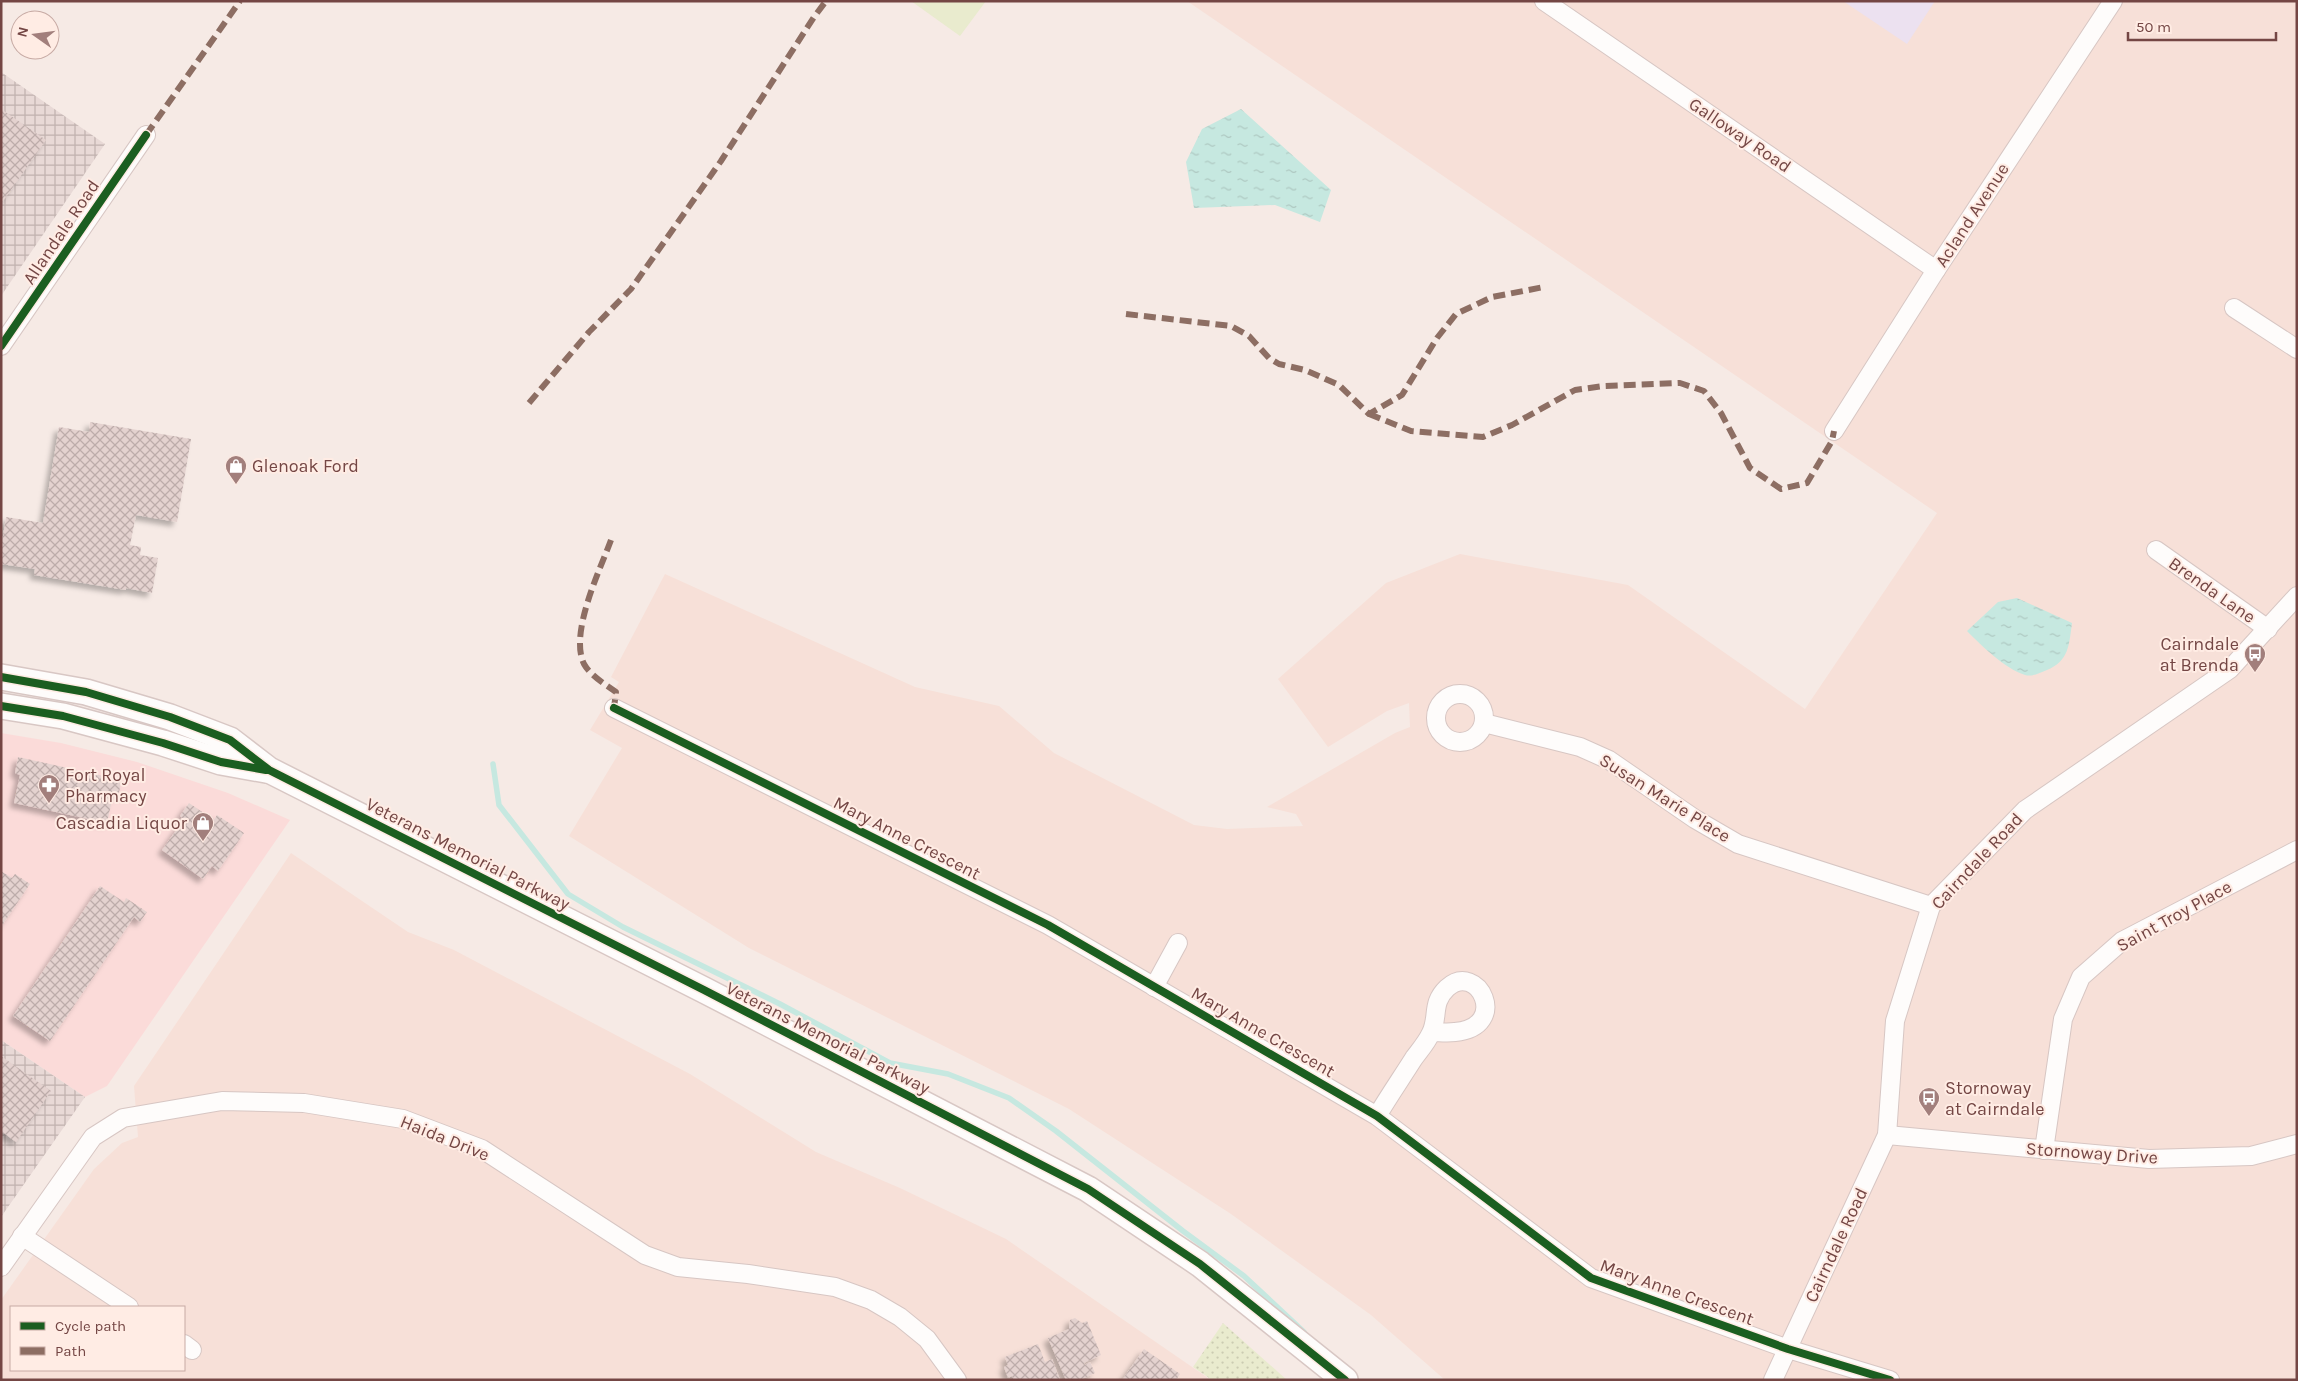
<svg xmlns="http://www.w3.org/2000/svg" width="2298" height="1381" font-family="Karla,sans-serif">
  <defs>
    <pattern id="industrial-grid" width="8" height="8" patternUnits="userSpaceOnUse" patternTransform="scale(1.25)"><rect width="8" height="8" fill="#e8d9d6"/><path d="M0 4h8M4 0v8" fill="none" stroke="#c1b2af"/></pattern>
    <pattern id="grass-dots" width="8" height="8" patternUnits="userSpaceOnUse" patternTransform="scale(1.25)"><rect width="8" height="8" fill="#e9ebce"/><path d="M2 2h.1M6 6h.1" fill="none" stroke="#cbcbb2" stroke-width="1.8" stroke-linecap="round"/></pattern>
    <pattern id="water-ripples" width="26" height="14" patternUnits="userSpaceOnUse" patternTransform="scale(1.25)"><rect width="26" height="14" fill="#c6e8e0"/><path d="M2 4q2-2 4 0t4 0M15 11q2-2 4 0t4 0" fill="none" stroke="#aec8c1"/></pattern>
    <pattern id="building-cross-hatch" width="8" height="8" patternUnits="userSpaceOnUse" patternTransform="scale(1.25)"><rect width="8" height="8" fill="#e4d2cf"/><path d="M0 0l8 8M0 8l8-8" fill="none" stroke="#bdacaa"/></pattern>
    <filter id="shadow"><feDropShadow dx="-4.5" dy="4.5" stdDeviation="2.5" flood-color="#0004"/></filter>
  </defs>
  <rect width="100%" height="100%" fill="#f6eae5"/>
  <g fill="#f7e0d8" fill-rule="evenodd">
    <path d="M1187 1H2297V1380H1445L1371 1315 1231 1214 1069 1109 749 948 569 836 622 748 590 730 619 682 611 677 665 574 915 687 999 706 1054 753 1194 825 1227 829 1303 826 1296 814 1267 807 1395 733 1410 727 1409 703 1387 711 1328 747 1278 679 1386 583 1460 554 1628 585 1805 709 1937 513Z"/>
    <path d="M291 853 408 932 454 950 690 1074 816 1152 900 1188 1006 1239 1211 1380H1V1300L94 1169 122 1143 138 1137 134 1086ZM11 1307H184V1370H11Z"/>
  </g>
  <path fill="#fbdbd9" d="M1 733 61 743 137 762 228 793 290 820 107 1086 85 1097 1 1040Z"/>
  <g fill="url(#industrial-grid)">
    <path d="M1 72 105 144 1 296Z"/>
    <path d="M1 1040 85 1097 1 1217Z"/>
  </g>
  <path fill="#ece1f0" d="M1843 1H1935L1907 44Z"/>
  <path fill="url(#grass-dots)" d="M1223 1323 1287 1380H1212L1193 1367Z"/>
  <path fill="#e9ebce" d="M911 1H986L960 36Z"/>
  <g fill="url(#water-ripples)">
    <path d="M1241 109 1331 190 1320 222 1275 205 1194 208 1186 162 1202 129Z"/>
    <path d="M2017 598 2072 623C2069 645 2069 661 2047 670 2040 673 2032 677 2025 675 2004 668 1982 646 1967 631L1998 602Z"/>
  </g>
  <g fill="none" stroke-linecap="round" stroke-linejoin="round">
    <path stroke="#c6e8e0" stroke-width="5.5" d="M493 764 499 805 568 894 623 927 780 1004 890 1063 948 1074 1009 1098 1056 1131 1183 1231 1244 1276 1304 1332"/>
  </g>
  <g fill="url(#building-cross-hatch)" filter="url(#shadow)">
    <path d="M1 109 46 140 1 204Z"/>
    <path d="M90 422 191 439 177 522 136 515 130 545 141 547 140 555 158 558 152 593 126 588V590L34 575 35 569 1 564V549L6 517 43 523 59 427 89 432Z"/>
    <path d="M18 757 122 780 118 796 113 795 107 823 14 803 20 775 15 773Z"/>
    <path d="M189 803 214 820 217 815 244 833 218 871 212 866 203 879 162 850 184 819 180 816Z"/>
    <path d="M1 871 12 878 15 874 30 884 1 927Z"/>
    <path d="M100 886 124 902 126 898 147 912 140 922 134 917 50 1041 13 1016Z"/>
    <path d="M1 1056 51 1091 16 1142 1 1131Z"/>
    <path d="M1075 1318 1082 1323 1087 1321 1101 1355 1084 1363 1085 1365 1090 1362 1095 1373 1080 1380H1066L1048 1338 1069 1329 1070 1320Z"/>
    <path d="M1038 1344 1045 1362 1052 1359 1060 1380H1014L1012 1376 1008 1378 1004 1367 1008 1365 1005 1357Z"/>
    <path d="M1144 1349 1180 1374 1176 1380H1122Z"/>
  </g>
  <g fill="none" stroke-linecap="round" stroke-linejoin="round">
    <g stroke="#d7c6c3" stroke-width="20">
      <g id="street">
        <path d="M1544 1 1936 270"/>
        <path d="M2234 308 2297 349"/>
        <path d="M1 346 146 135"/>
        <path d="M1834 431 1936 270 2113 1"/>
        <path d="M2156 550 2268 629"/>
        <circle cx="1460" cy="718" r="24"/>
        <path d="M614 708 1048 925 1377 1116 1591 1278 1788 1349 1890 1380"/>
        <path d="M1484 723 1580 747 1609 760 1695 819 1738 844 1931 906"/>
        <path d="M1154 987 1178 943"/>
        <path d="M1377 1116C1389 1096 1402 1077 1414 1058 1420 1050 1427 1042 1431 1033 1439 1017 1431 1003 1447 988 1478 960 1511 1027 1455 1032 1447 1033 1439 1032 1432 1032"/>
        <path d="M1887 1135 2149 1159 2251 1156 2297 1144"/>
        <path d="M2044 1150 2063 1019 2081 977 2122 941 2297 850"/>
        <path d="M22 1236 129 1307"/>
        <path d="M1 1267 93 1137 123 1118 222 1101 304 1103 403 1119 482 1149 645 1255 678 1267 748 1274 835 1287 871 1300 900 1317 927 1339 957 1380"/>
        <path d="M184 1344 192 1350"/>
        <path d="M1773 1380 1887 1135 1895 1021 1931 906 2025 810 2230 669 2297 596"/>
      </g>
    </g>
    <g stroke="#d8c7c4" stroke-width="28">
      <g id="secondary">
        <path d="M1 677 86 692 170 717 230 740 269 770 704 990 1088 1189 1200 1264 1345 1380"/>
        <path d="M1 706 63 716 163 743 221 762 266 770"/>
      </g>
    </g>
    <use href="#street" stroke="#fefcfb" stroke-width="18"/>
    <use href="#secondary" stroke="#fefcfb" stroke-width="25"/>
    <g stroke="#8d6e63" stroke-width="6" stroke-dasharray="12 6" stroke-linecap="butt">
      <path d="M146 135 240 1"/>
      <path d="M1126 314 1231 326 1249 336 1269 358 1279 364 1305 370 1339 385 1369 414 1402 395 1437 338 1456 314 1492 297 1544 287"/>
      <path d="M529 403 589 332 631 289 721 161 814 17 826 1"/>
      <path d="M1369 414 1411 431 1483 437 1512 425 1575 390 1604 386 1680 383 1704 391 1721 413 1750 468 1781 489 1807 483 1832 441 1834 431"/>
      <path d="M611 540C600 570 569 633 584 664 590 675 606 685 616 692L614 708"/>
    </g>
    <g stroke="#ffece4" stroke-width="11">
      <g id="cycleway">
        <path d="M1 346 146 135"/>
        <path d="M1 677 86 692 170 717 230 740 269 770 704 990 1088 1189 1200 1264 1345 1380"/>
        <path d="M1 706 63 716 163 743 221 762 266 770"/>
        <path d="M614 708 1048 925 1377 1116 1591 1278 1788 1349 1890 1380"/>
      </g>
    </g>
    <use href="#cycleway" stroke="#1b5e20" stroke-width="8"/>
  </g>
  <defs>
    <g id="shop-pin" transform="scale(1.125)"><path d="M0 17L-7.5 6A9.5 9.5 0 1 1 7.5 6Z" fill="#a27f7c" stroke="#ffece4"/><path d="M-5-2.5h2.3a2.7 3.5 0 0 1 5.4 0H5L5.5 6h-11ZM-1.5-2.5h3a1.5 2.3 0 0 0-3 0Z" fill="#fff"/></g>
    <g id="bus-pin" transform="scale(1.125)"><path d="M0 17L-7.5 6A9.5 9.5 0 1 1 7.5 6Z" fill="#a27f7c" stroke="#ffece4"/><path d="M-5-6H5V4H4V6H2V4H-2V6H-4V4H-5ZM-3.5-4V0h7V-4ZM-3.5 1.2v1.5H-2V1.2ZM2 1.2v1.5H3.5V1.2Z" fill="#fff"/></g>
    <g id="pharmacy-pin" transform="scale(1.125)"><path d="M0 17L-7.5 6A9.5 9.5 0 1 1 7.5 6Z" fill="#a27f7c" stroke="#ffece4"/><path d="M-2-6h4v4h4v4h-4v4h-4v-4h-4v-4h4Z" fill="#fff"/></g>
  </defs>
  <g fill-rule="evenodd">
    <use href="#shop-pin" x="236" y="466"/>
    <use href="#bus-pin" x="2255" y="654"/>
    <use href="#pharmacy-pin" x="49" y="785"/>
    <use href="#shop-pin" x="203" y="823"/>
    <use href="#bus-pin" x="1929" y="1098"/>
  </g>
  <g text-anchor="middle" dominant-baseline="central" stroke-width="4" stroke-linejoin="round" paint-order="stroke">
    <g font-size="18" fill="#744644" stroke="#ffece4">
      <text transform="translate(1740 135) rotate(34)">Galloway Road</text>
      <text transform="translate(1972 215) rotate(-57)">Acland Avenue</text>
      <text transform="translate(61 232) rotate(-56)">Allandale Road</text>
      <text transform="translate(2212 590) rotate(35)">Brenda Lane</text>
      <text transform="translate(1665 798) rotate(32)">Susan Marie Place</text>
      <text transform="translate(907 838) rotate(27)">Mary Anne Crescent</text>
      <text transform="translate(468 854) rotate(27)">Veterans Memorial Parkway</text>
      <text transform="translate(1977 861) rotate(-47)">Cairndale Road</text>
      <text transform="translate(2174 916) rotate(-29)">Saint Troy Place</text>
      <text transform="translate(1263 1032) rotate(30)">Mary Anne Crescent</text>
      <text transform="translate(828 1038) rotate(27)">Veterans Memorial Parkway</text>
      <text transform="translate(445 1138) rotate(22)">Haida Drive</text>
      <text transform="translate(2092 1153) rotate(4)">Stornoway Drive</text>
      <text transform="translate(1836 1245) rotate(-65)">Cairndale Road</text>
      <text transform="translate(1677 1292) rotate(20)">Mary Anne Crescent</text>
    </g>
    <g font-size="18" fill="#744644" stroke="#ffece4" text-anchor="start">
      <text x="252" y="466">Glenoak Ford</text>
      <text x="2239" y="644" text-anchor="end">Cairndale<tspan x="2239" dy="21">at Brenda</tspan></text>
      <text x="65" y="775">Fort Royal<tspan x="65" dy="21">Pharmacy</tspan></text>
      <text x="187" y="823" text-anchor="end">Cascadia Liquor</text>
      <text x="1945" y="1088">Stornoway<tspan x="1945" dy="21">at Cairndale</tspan></text>
    </g>
  </g>
  <rect width="2298" height="1381" fill="none" stroke="#744644" stroke-width="5"/>
  <rect x="10" y="1306" width="175" height="65" fill="#ffece4" stroke="#c7aaa4"/>
  <rect x="20" y="1322" width="25" height="8" fill="#1b5e20" stroke="#c7aaa4"/>
  <text x="55" y="1331" font-size="15" fill="#744644">Cycle path</text>
  <rect x="20" y="1347" width="25" height="8" fill="#8d6e63" stroke="#c7aaa4"/>
  <text x="55" y="1356" font-size="15" fill="#744644">Path</text>
  <g transform="translate(35 35) rotate(284)"><circle r="24" fill="#ffece4" stroke="#c7aaa4"/>
  <path d="M0-4L9 19L0 12L-9 19Z" fill="#a27f7c"/>
  <text y="-8" font-size="14" font-weight="bold" text-anchor="middle" fill="#744644">N</text>
  </g>
  <path d="M2128 32v8h148v-8" fill="none" stroke="#744644" stroke-width="2.5"/>
  <text x="2136" y="32" font-size="15" fill="#744644" stroke="#ffece4" stroke-width="4" paint-order="stroke">50 m</text>
</svg>
